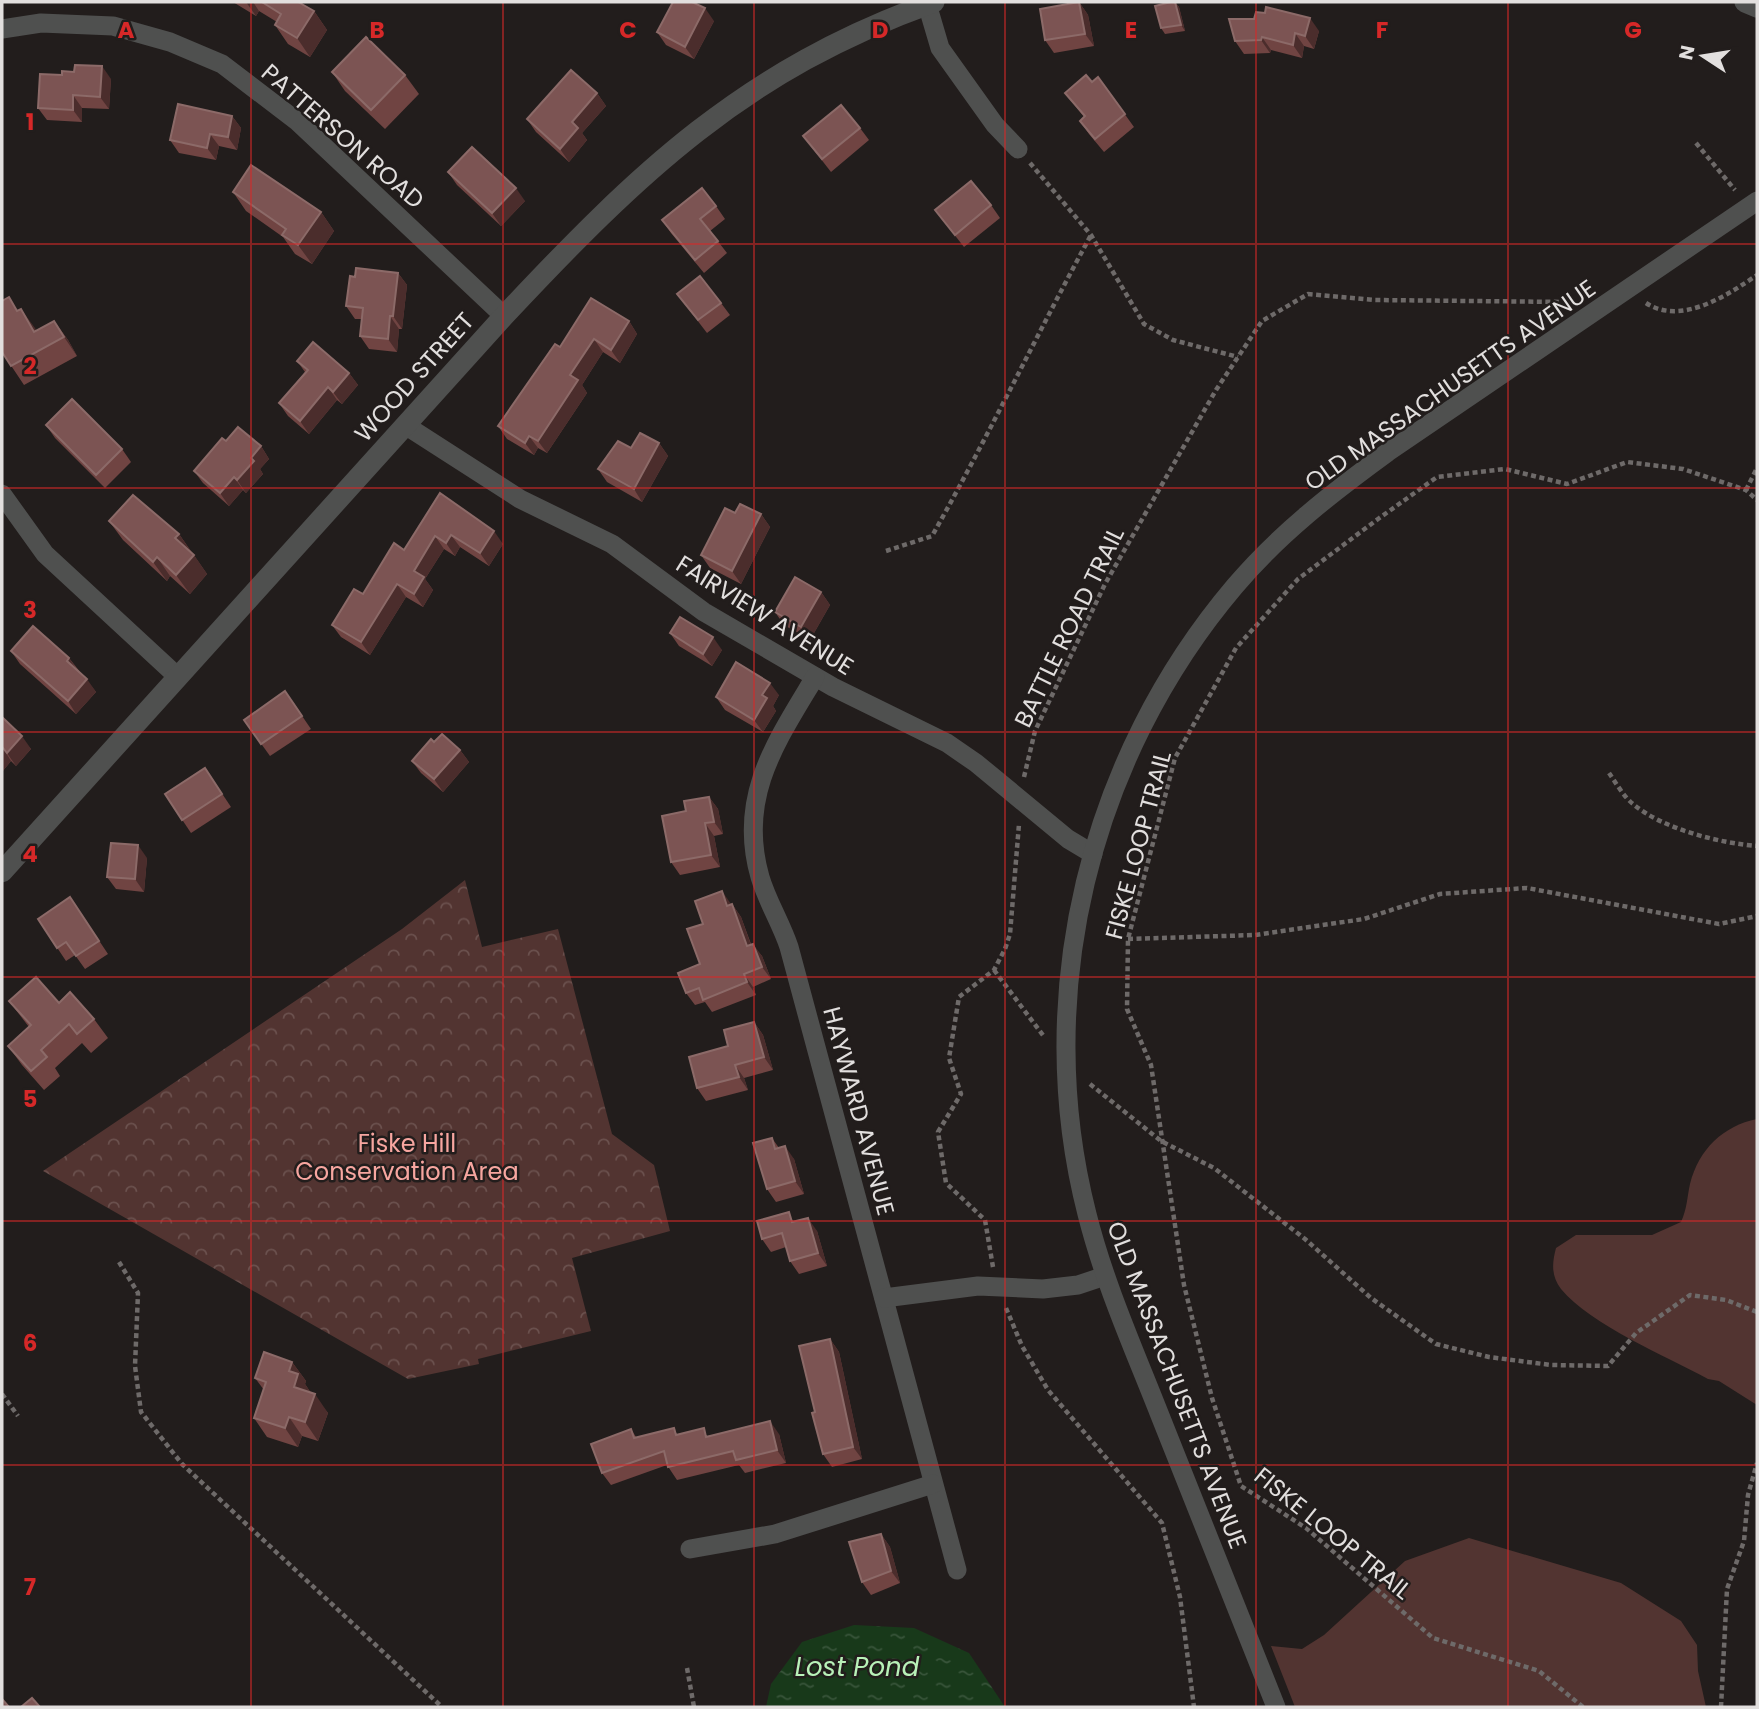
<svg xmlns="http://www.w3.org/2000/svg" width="1759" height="1709" font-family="Poppins,sans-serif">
  <defs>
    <pattern id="forest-crowns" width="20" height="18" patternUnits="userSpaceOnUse" patternTransform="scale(1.75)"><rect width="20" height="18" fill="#523431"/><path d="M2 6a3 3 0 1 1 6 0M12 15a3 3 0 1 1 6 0" fill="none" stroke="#6b514e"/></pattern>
    <pattern id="water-ripples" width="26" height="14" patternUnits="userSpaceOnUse" patternTransform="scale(1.75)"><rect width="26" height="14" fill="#18391a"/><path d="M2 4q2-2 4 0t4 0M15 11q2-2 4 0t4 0" fill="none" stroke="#39553b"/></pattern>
  </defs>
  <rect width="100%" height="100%" fill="#221d1c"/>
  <g fill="#523431">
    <path d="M1757 1119V1405L1719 1381 1708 1379C1666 1356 1591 1325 1561 1289 1551 1276 1552 1263 1556 1248L1576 1235H1652L1681 1222C1687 1209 1687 1198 1690 1184 1699 1149 1723 1126 1757 1119Z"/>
    <path d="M1469 1538 1621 1583 1681 1621 1697 1645 1698 1671 1706 1707H1295L1271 1646 1302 1649 1324 1635 1405 1561Z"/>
  </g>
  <path fill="url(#forest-crowns)" d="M465 880 482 947 558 929 612 1134 654 1165 670 1231 572 1258 591 1331 478 1359 479 1364 408 1379 43 1171 402 929Z"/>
  <path fill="url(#water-ripples)" d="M854 1625 914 1628 969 1653 1005 1707H766L771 1684 802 1642Z"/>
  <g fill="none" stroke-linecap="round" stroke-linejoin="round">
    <g stroke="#6e6a69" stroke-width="4.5" stroke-dasharray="5 3.5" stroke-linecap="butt">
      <path d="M1696 143 1735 190"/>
      <path d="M1030 163 1091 235 1144 324 1173 340 1238 357"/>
      <path d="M1646 303C1681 326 1728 295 1757 275"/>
      <path d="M1746 490 1757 468"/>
      <path d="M886 551 932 536C988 437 1037 334 1091 235"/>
      <path d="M1609 773C1616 783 1624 797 1633 804 1663 829 1719 843 1757 846"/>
      <path d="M1024 777 1035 731 1105 584 1216 390 1262 321 1308 294 1374 300 1569 302"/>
      <path d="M1128 939 1255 935 1364 919 1440 894 1527 888 1719 924 1757 916"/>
      <path d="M994 970 1045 1038"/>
      <path d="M1090 1084 1161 1141 1214 1168 1305 1239 1371 1298 1436 1344 1489 1357 1551 1365 1608 1366 1636 1333 1690 1295 1726 1300 1757 1312"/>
      <path d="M119 1262 138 1293 135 1366 141 1412 182 1464 442 1707"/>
      <path d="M993 1267 985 1220 946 1183 938 1132 961 1094 949 1058 959 997 994 970 1005 949 1010 934 1019 824"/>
      <path d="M1006 1308 1022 1346 1048 1390 1162 1523 1180 1597 1194 1707"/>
      <path d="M2 1394 18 1416"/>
      <path d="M687 1668 694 1707"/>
      <path d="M1583 1707 1539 1671 1433 1638 1306 1528 1241 1486 1212 1398 1184 1285 1151 1065 1127 1009 1128 939 1175 758 1236 648 1298 579 1378 519 1437 477 1505 469 1567 484 1627 462 1683 469 1746 490 1757 500"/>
      <path d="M1721 1707 1727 1589 1744 1541 1748 1495 1757 1463"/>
    </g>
    <g stroke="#4f504f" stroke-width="19">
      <path d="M927 4 940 48 995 125 1018 149"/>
      <path d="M2 29 41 23 113 26 170 42 222 64 298 122 504 316"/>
      <path d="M405 425 520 499 612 544 704 612 833 687 947 743 976 763 1068 839 1093 854"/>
      <path d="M2 494 45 554 178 677"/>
      <path d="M815 677C776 742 737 797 760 877 767 901 781 923 789 947L957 1570"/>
      <path d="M884 1298 978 1286 1043 1289 1078 1285 1105 1276"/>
      <path d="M690 1549 775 1534 933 1484"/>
      <path d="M1276 1707C1237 1609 1198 1511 1159 1413 1133 1347 1104 1282 1087 1214 1031 996 1089 758 1235 586 1279 534 1333 492 1388 452L1757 201"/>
    </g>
    <g stroke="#4f504f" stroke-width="21">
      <path d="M1745 2 1757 7"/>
      <path d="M2 872 504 316C638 173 744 70 934 2"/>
    </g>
  </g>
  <g fill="#704442">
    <path d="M233 2H301L304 5 314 11 327 30 310 57 288 44 275 25 277 22 259 11 256 16Z"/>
    <path d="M1079 2 1088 15 1094 46 1054 53 1045 40Z"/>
    <path d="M1175 2 1179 7 1185 31 1165 34 1161 28Z"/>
    <path d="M1229 19 1319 31 1314 49 1304 46 1302 58 1271 50 1270 53 1244 54 1235 41Z"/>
    <path d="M714 21 694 59 666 45 657 32Z"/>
    <path d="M332 72 405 75 419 94 385 129 345 91Z"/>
    <path d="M62 75 111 79 109 109 82 108V122L47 120 38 108Z"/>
    <path d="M1098 77 1134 127 1104 152 1089 134 1080 121 1084 117 1065 93 1092 82Z"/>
    <path d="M597 93 606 106 582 133 587 140 569 162 536 132 527 119Z"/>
    <path d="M232 116 241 128 237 150 219 146 216 160 179 153 170 140Z"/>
    <path d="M860 128 869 140 831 172 803 136Z"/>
    <path d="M448 172 525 201 501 226 457 185Z"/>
    <path d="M233 192 321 212 334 231 312 264 295 254 283 237 246 211Z"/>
    <path d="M991 205 1000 218 964 247 935 210Z"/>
    <path d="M716 206 725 219 710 231 727 253 704 273 671 233 662 220Z"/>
    <path d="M398 273 407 285 402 329H399L397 352 369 349 360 336 362 319H355L346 306 355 277Z"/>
    <path d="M677 294 721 303 730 315 707 333Z"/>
    <path d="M18 310 36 331 54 321 68 340 77 356 24 385 2 352Z"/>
    <path d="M629 321 637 334 620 363 603 352 582 385 587 393 547 453 538 448 534 455 507 439 498 426 560 347Z"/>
    <path d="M297 361 349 373 358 385 342 404 337 400 309 434 288 416 279 403 305 372Z"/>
    <path d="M46 425 122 449 131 462 105 488 55 438Z"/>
    <path d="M226 441 261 446 269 459 260 469 263 474 246 493 243 490 229 506 203 483 194 471Z"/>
    <path d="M659 443 668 456 642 502 607 482 598 469Z"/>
    <path d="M440 493 503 544 489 566 460 547 455 556 444 549 425 579 433 590 423 607 406 597 370 655 341 637 332 625 363 594 404 550Z"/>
    <path d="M761 514 770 527 741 584 710 568 701 555Z"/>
    <path d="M109 521 179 534 207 574 190 594 170 576 167 581 123 540Z"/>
    <path d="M821 592 830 605 810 640 784 625 775 612Z"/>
    <path d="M670 633 722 650 712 666 679 646Z"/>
    <path d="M11 651 69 658 96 692 76 714 20 664Z"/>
    <path d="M285 691 311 729 270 756 244 720Z"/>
    <path d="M779 695 773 706 776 711 763 732 725 710 716 697Z"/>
    <path d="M2 717 31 749 16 766 11 761 2 772Z"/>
    <path d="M434 742 460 750 469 762 443 792 421 773 412 761Z"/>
    <path d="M205 768 231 807 191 833 165 794Z"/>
    <path d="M709 797 718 809 723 834 714 836 720 867 680 875 671 862 686 811Z"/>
    <path d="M147 858 144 892 116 889 107 877Z"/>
    <path d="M70 897 108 954 85 969 75 955 66 961 38 919Z"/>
    <path d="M732 904 741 917 751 944 762 956 771 979 753 987 756 995 712 1012 705 1002 695 1005 686 993 700 964 703 924Z"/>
    <path d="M9 1001 59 1003 94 1019 108 1038 91 1053 82 1043 55 1068 60 1076 44 1090 22 1065 8 1046 29 1027Z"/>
    <path d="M754 1022 763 1035 773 1070 744 1078 748 1090 706 1101 697 1088 728 1046Z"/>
    <path d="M772 1138 779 1148 794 1159 804 1194 776 1202 767 1189Z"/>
    <path d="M795 1221 817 1231 827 1266 799 1274 790 1261 786 1247 771 1252 762 1239Z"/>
    <path d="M830 1339 839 1352 862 1459 832 1467 823 1454 815 1412Z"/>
    <path d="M292 1362 306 1381 305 1384 311 1393 328 1413 318 1441 302 1436 298 1447 267 1437 254 1418 264 1390 255 1378Z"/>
    <path d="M631 1429 636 1437 678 1434 710 1436 779 1434 786 1463 745 1473 739 1465 677 1480 667 1465 611 1485 602 1473Z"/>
    <path d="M881 1534 890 1547 900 1583 871 1595 862 1582Z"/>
  </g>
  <g fill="#4b2d2c">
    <path d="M246 2H253L259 11 256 16Z"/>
    <path d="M1079 2 1088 15 1094 46 1085 34Z"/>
    <path d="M1175 2 1179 7 1185 31 1181 25Z"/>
    <path d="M705 8 714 21 694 59 685 47Z"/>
    <path d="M314 11 327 30 310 57 297 38Z"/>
    <path d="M1310 18 1319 31 1314 49 1305 36Z"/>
    <path d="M1295 33 1304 46 1302 58 1293 45Z"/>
    <path d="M1262 37 1271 50 1270 53 1261 40Z"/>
    <path d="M102 66 111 79 109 109 100 97Z"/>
    <path d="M597 93 606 106 582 133 587 140 569 162 560 149 572 122Z"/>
    <path d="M73 95 82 108V122L73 110Z"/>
    <path d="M232 116 241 128 237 150 228 137Z"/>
    <path d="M210 134 219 146 216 160 207 148Z"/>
    <path d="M516 188 525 201 501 226 492 213Z"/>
    <path d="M321 212 334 231 312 264 298 245Z"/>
    <path d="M398 273 407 285 402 329 393 316Z"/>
    <path d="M21 309 35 328 45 347 34 332Z"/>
    <path d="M390 316 399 329 397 352 388 339Z"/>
    <path d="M54 321 68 340 77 356 64 337Z"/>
    <path d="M629 321 637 334 620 363 611 350Z"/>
    <path d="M594 339 603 352 582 385 587 393 547 453 538 441 570 375Z"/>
    <path d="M349 373 358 385 342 404 333 392Z"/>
    <path d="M328 387 337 400 309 434 300 421Z"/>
    <path d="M529 436 538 448 534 455 525 443Z"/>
    <path d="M659 443 668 456 642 502 634 489Z"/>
    <path d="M261 446 269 459 260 469 263 474 246 493 237 480 251 458Z"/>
    <path d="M234 477 243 490 229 506 220 493Z"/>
    <path d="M761 514 770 527 741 584 732 571Z"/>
    <path d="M494 531 503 544 489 566 480 553Z"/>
    <path d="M179 534 192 553 175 538Z"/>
    <path d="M451 535 460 547 455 556 446 543Z"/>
    <path d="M435 536 444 549 425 579 433 590 423 607 414 594V571Z"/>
    <path d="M194 555 207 574 190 594 176 575Z"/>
    <path d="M157 557 170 576 167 581 153 562Z"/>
    <path d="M397 584 406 597 370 655 361 642Z"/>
    <path d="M821 592 830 605 810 640 801 627Z"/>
    <path d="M713 637 722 650 712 666 703 654Z"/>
    <path d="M69 658 78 671 67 661Z"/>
    <path d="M87 679 96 692 76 714 68 701Z"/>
    <path d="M770 683 779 695 773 706 776 711 763 732 754 720 762 695Z"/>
    <path d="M22 736 31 749 16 766 7 753Z"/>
    <path d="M3 748 11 761 2 772V749Z"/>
    <path d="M460 750 469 762 443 792 434 779Z"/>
    <path d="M709 797 718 809 723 834 714 822Z"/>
    <path d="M705 823 714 836 720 867 711 855Z"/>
    <path d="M138 845 147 858 144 892 135 879Z"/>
    <path d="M722 891 731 904 727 906Z"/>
    <path d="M732 904 741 917 756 959 747 946Z"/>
    <path d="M753 944 762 956 771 979 762 967Z"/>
    <path d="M744 974 753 987 756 995 747 982Z"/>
    <path d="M754 1022 763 1035 773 1070 764 1057Z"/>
    <path d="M735 1065 744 1078 748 1090 739 1077Z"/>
    <path d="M785 1146 794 1159 804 1194 795 1181Z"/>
    <path d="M808 1218 817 1231 827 1266 818 1253Z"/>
    <path d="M830 1339 839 1352 862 1459 853 1447Z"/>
    <path d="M292 1362 306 1381 305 1384 311 1393 294 1387 289 1371Z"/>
    <path d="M315 1394 328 1413 318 1441 305 1422Z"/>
    <path d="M289 1417 302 1436 298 1447 285 1428Z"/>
    <path d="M770 1421 779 1434 786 1463 777 1450Z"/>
    <path d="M881 1534 890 1547 900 1583 891 1571Z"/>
  </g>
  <g fill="#7c5453" stroke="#8c6a68" stroke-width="2">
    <path d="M262 2H298L314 11 297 38 275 25 281 14Z"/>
    <path d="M673 2H692L705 8 685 47 657 32Z"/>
    <path d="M1079 2 1085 34 1045 40 1040 9Z"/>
    <path d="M1171 2H1175L1181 25 1161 28 1155 6Z"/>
    <path d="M1266 7 1310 18 1305 36 1295 33 1293 45 1262 37 1261 40 1235 41 1229 19H1254L1256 12 1265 13Z"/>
    <path d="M366 37 405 75 371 110 332 72Z"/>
    <path d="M75 65 102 66 100 97 73 95V110L38 108 40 74 62 75V71L74 72Z"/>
    <path d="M571 70 597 93 572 122 578 128 560 149 527 119Z"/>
    <path d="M1086 75 1092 82 1098 77 1125 114 1095 139 1080 121 1085 116 1065 93Z"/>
    <path d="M178 104 232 116 228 137 210 134 207 148 170 140Z"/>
    <path d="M841 105 860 128 822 159 803 136Z"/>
    <path d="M472 147 516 188 492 213 448 172Z"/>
    <path d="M251 165 321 212 298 245 282 235 286 229 233 192Z"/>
    <path d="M971 181 991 205 955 235 935 210Z"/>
    <path d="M702 188 716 206 700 219 718 241 695 260 662 220Z"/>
    <path d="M356 268 398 273 393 316H390L388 339 360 336 363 308 346 306 350 276 355 277Z"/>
    <path d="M700 276 721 303 698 320 677 294Z"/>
    <path d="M9 297 17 311 21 309 34 332 54 321 64 337 11 366 2 352V301Z"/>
    <path d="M591 298 629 321 611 350 594 339 570 375 578 380 538 441 529 436 525 443 498 426 555 344 560 347Z"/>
    <path d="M313 342 349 373 333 392 328 387 300 421 279 403 308 370 297 361Z"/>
    <path d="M72 399 122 449 96 475 46 425Z"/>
    <path d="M238 427 261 446 251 458 254 461 237 480 234 477 220 493 194 471 222 438 226 441Z"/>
    <path d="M640 433 659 443 634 489 598 469 618 441 631 448Z"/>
    <path d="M440 493 494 531 480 553 451 535 446 543 435 536 414 571 424 577 414 594 397 584 361 642 332 625 354 589 363 594 394 543 404 550Z"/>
    <path d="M133 495 179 534 175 538 194 555 176 575 157 557 153 562 109 521Z"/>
    <path d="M740 504 761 514 732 571 701 555 725 508 735 513Z"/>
    <path d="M795 577 821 592 801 627 775 612Z"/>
    <path d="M680 617 713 637 703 654 670 633Z"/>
    <path d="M33 626 69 658 67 661 87 679 68 701 11 651Z"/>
    <path d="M736 662 770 683 762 695 767 698 754 720 716 697Z"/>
    <path d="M285 691 302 716 261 744 244 720Z"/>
    <path d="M2 717 22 736 7 753 3 748 2 749Z"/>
    <path d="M442 734 460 750 434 779 412 761 431 739 434 742Z"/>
    <path d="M205 768 222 794 182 820 165 794Z"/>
    <path d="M709 797 714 822 705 823 711 855 671 862 662 816 686 811 684 801Z"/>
    <path d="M111 843 138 845 135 879 107 877Z"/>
    <path d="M722 891 727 906 732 904 747 946 753 944 762 967 744 974 747 982 703 1000 699 988 686 993 678 973 700 964 687 929 703 924 695 901Z"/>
    <path d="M70 897 99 941 76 956 66 942 57 948 38 919Z"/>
    <path d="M36 977 59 1003 70 992 94 1019 77 1034 69 1024 41 1050 47 1057 31 1071 8 1046 31 1025 9 1001Z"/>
    <path d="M754 1022 764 1057 735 1065 739 1077 697 1088 689 1057 728 1046 724 1030Z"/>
    <path d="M772 1138 775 1149 785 1146 795 1181 767 1189 753 1143Z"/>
    <path d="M789 1212 792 1222 808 1218 818 1253 790 1261 782 1233 762 1239 757 1221Z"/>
    <path d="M830 1339 853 1447 823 1454 812 1413 815 1412 799 1346Z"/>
    <path d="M264 1352 292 1362 289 1371 298 1374 294 1387 315 1394 305 1422 289 1417 285 1428 254 1418 266 1382 255 1378Z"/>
    <path d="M770 1421 777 1450 736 1460 733 1451 668 1467 664 1451 602 1473 591 1444 631 1429 634 1438 674 1428 676 1435 704 1428 706 1437Z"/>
    <path d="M881 1534 891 1571 862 1582 849 1542Z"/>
    <path d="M32 1698 40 1707H21Z"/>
    <path d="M2 1699 9 1707H2Z"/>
  </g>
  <path fill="none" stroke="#d62828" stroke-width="2" stroke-opacity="0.55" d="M251 2V1707M503 2V1707M754 2V1707M1005 2V1707M1256 2V1707M1508 2V1707M2 244H1757M2 488H1757M2 732H1757M2 977H1757M2 1221H1757M2 1465H1757"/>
  <g text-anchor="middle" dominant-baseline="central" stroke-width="5" stroke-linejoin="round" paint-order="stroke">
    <g font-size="24" fill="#e2dfde" stroke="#221d1c">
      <text transform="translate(343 136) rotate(41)">PATTERSON ROAD</text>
      <text transform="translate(414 377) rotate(-48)">WOOD STREET</text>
      <text transform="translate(1450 385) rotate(-35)">OLD MASSACHUSETTS AVENUE</text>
      <text transform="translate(765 615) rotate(32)">FAIRVIEW AVENUE</text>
      <text transform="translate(1069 627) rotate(-64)">BATTLE ROAD TRAIL</text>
      <text transform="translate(1138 845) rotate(-75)">FISKE LOOP TRAIL</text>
      <text transform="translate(859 1111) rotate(75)">HAYWARD AVENUE</text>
      <text transform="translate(1177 1385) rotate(69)">OLD MASSACHUSETTS AVENUE</text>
      <text transform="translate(1333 1533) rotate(39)">FISKE LOOP TRAIL</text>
    </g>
    <g font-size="24" fill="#f7a6a0" stroke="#221d1c">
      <text x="407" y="1143">Fiske Hill<tspan x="407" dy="28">Conservation Area</tspan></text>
    </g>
    <g font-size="26" font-style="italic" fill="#b8f1b8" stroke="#221d1c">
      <text x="857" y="1667">Lost Pond</text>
    </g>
  </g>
  <g font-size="23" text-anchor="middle" font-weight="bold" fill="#d62828" stroke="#221d1c" stroke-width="5" stroke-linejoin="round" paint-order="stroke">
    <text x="126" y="38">A</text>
    <text x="377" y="38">B</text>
    <text x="628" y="38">C</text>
    <text x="880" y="38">D</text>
    <text x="1131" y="38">E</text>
    <text x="1382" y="38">F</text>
    <text x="1633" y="38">G</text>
    <text x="30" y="130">1</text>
    <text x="30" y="374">2</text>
    <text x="30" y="618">3</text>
    <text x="30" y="862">4</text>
    <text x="30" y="1107">5</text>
    <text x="30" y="1351">6</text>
    <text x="30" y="1595">7</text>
  </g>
  <rect width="1759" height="1709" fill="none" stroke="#e2dfde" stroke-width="7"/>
  <g transform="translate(1703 56) rotate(282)" stroke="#221d1c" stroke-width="5" paint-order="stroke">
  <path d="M0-5L12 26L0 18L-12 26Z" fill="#e2dfde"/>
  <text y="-10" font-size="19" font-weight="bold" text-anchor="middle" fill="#e2dfde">N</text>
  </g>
</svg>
